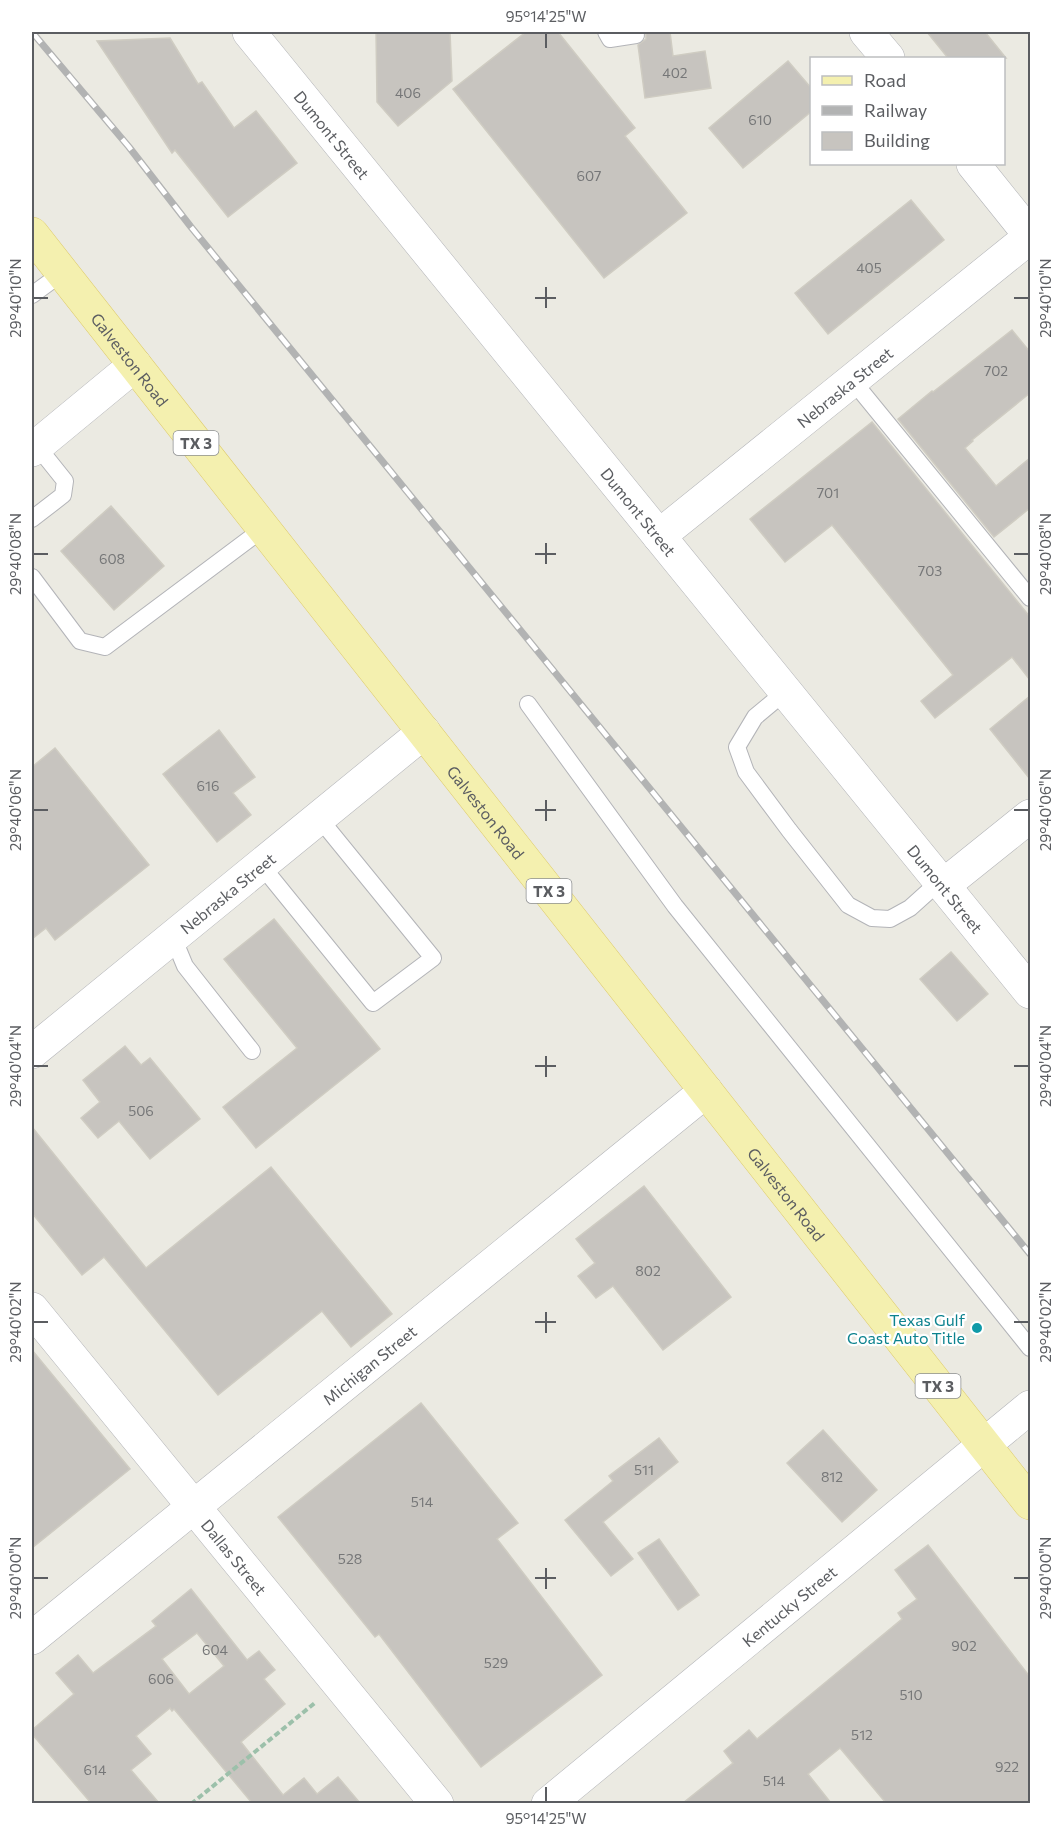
<svg xmlns="http://www.w3.org/2000/svg" width="1062" height="1835" font-family="Commissioner,sans-serif">
  <rect width="100%" height="100%" fill="#ebeae2"/>
  <g fill="#c7c4bf" stroke="#cfccc2" stroke-width="1.5" fill-rule="evenodd">
    <path d="M376 32H450L452 81 398 126 377 102Z"/>
    <path d="M526 32H558L635 128 625 136 687 213 604 278 453 89Z"/>
    <path d="M646 32H670L673 56 705 51 711 88 645 98 638 45 646 39Z"/>
    <path d="M927 32H985L1006 58H948Z"/>
    <path d="M170 38 198 84 202 82 234 128 256 111 297 163 228 217 175 150 172 153 97 41Z"/>
    <path d="M788 61 812 89V111L743 168 709 128Z"/>
    <path d="M911 200 944 240 828 334 795 293Z"/>
    <path d="M1012 330 1030 352V393L972 440 973 441 965 448 996 486 1030 458V508L994 537 898 419 932 391 933 392Z"/>
    <path d="M872 422 1030 617V680L1012 657 935 718 921 701 953 675 832 525 785 562 750 519Z"/>
    <path d="M111 506 164 566 114 610 61 551Z"/>
    <path d="M1030 696V779L990 729Z"/>
    <path d="M219 730 255 777 233 793 251 815 217 842 163 774Z"/>
    <path d="M55 748 149 865 55 940 46 928 32 939V767Z"/>
    <path d="M274 919 380 1049 256 1148 223 1107 297 1048 224 959Z"/>
    <path d="M951 952 988 994 957 1021 920 979Z"/>
    <path d="M125 1046 141 1065 150 1058 200 1119 150 1159 119 1121 98 1138 81 1118 100 1102 83 1080Z"/>
    <path d="M32 1127 146 1268 271 1167 392 1314 351 1347 322 1311 218 1395 104 1257 82 1275 32 1213Z"/>
    <path d="M644 1186 731 1297 663 1350 613 1286 596 1298 578 1276 595 1263 576 1239Z"/>
    <path d="M32 1350 130 1469 32 1548Z"/>
    <path d="M421 1403 518 1523 497 1539 602 1675 481 1767 379 1634 375 1637 278 1517Z"/>
    <path d="M823 1430 877 1490 842 1522 787 1463Z"/>
    <path d="M659 1438 678 1462 603 1522 633 1559 611 1576 565 1520 613 1481 609 1476Z"/>
    <path d="M659 1539 699 1595 678 1610 638 1553Z"/>
    <path d="M928 1545 1030 1677V1803H886L840 1748 808 1774 831 1803H683L733 1763 724 1751 749 1730 757 1739 902 1619 898 1613 917 1599 895 1570Z"/>
    <path d="M191 1589 247 1660 259 1651 275 1670 264 1679 285 1704 241 1742 283 1795 304 1778 317 1794 338 1777 360 1803H252L174 1709 172 1711 170 1708 136 1736 151 1754 131 1770 159 1803H91L32 1734V1730L74 1694 56 1673 78 1655 93 1673 156 1626 152 1621ZM197 1633 224 1666 189 1694 162 1659Z"/>
  </g>
  <g fill="none" stroke-linecap="round" stroke-linejoin="round">
    <g stroke="#b3b4b8" stroke-width="18">
      <g id="lane">
        <path d="M606 32 610 39 636 35"/>
        <path d="M32 295 62 273"/>
        <path d="M852 380 1030 598"/>
        <path d="M32 519 63 495 65 481 37 446"/>
        <path d="M32 577 80 641 105 647 264 528"/>
        <path d="M786 691 755 717 737 747 746 772 789 830 848 905 872 918 890 919 910 908 940 881"/>
        <path d="M528 704 675 906 1030 1348"/>
        <path d="M261 865 373 1003 433 958 319 818"/>
        <path d="M173 937 185 966 252 1051"/>
      </g>
    </g>
    <g stroke="#b3b4b8" stroke-width="34">
      <g id="street">
        <path id="s1" d="M249 32 1030 992"/>
        <path d="M866 32 888 58"/>
        <path d="M973 164 1030 235"/>
        <path d="M32 450 135 365"/>
        <path id="s2" d="M659 536 1030 237"/>
        <path d="M944 885 1030 816"/>
        <path id="s3" d="M32 1052 424 732"/>
        <path id="s4" d="M32 1309 437 1804"/>
        <path id="s5" d="M32 1638 706 1091"/>
        <path id="s6" d="M548 1804 1030 1407"/>
      </g>
    </g>
    <g stroke="#deca69" stroke-width="34">
      <g id="primary">
        <path id="s7" d="M32 234 1030 1503"/>
      </g>
    </g>
    <path stroke="#9cc0aa" stroke-width="4" stroke-dasharray="6 3" stroke-linecap="butt" d="M191 1804 316 1702"/>
    <use href="#lane" stroke="#fff" stroke-width="16"/>
    <use href="#street" stroke="#fff" stroke-width="33"/>
    <use href="#primary" stroke="#f4f0af" stroke-width="33"/>
    <g stroke="#b2b3b3" stroke-width="7">
      <path id="rail" d="M32 32 129 147 191 227 1030 1254"/>
    </g>
    <use href="#rail" stroke="#fff" stroke-width="4.5" stroke-dasharray="14" stroke-linecap="butt"/>
  </g>
  <path fill="none" stroke="#5b5d61" stroke-width="2" d="M546 33V48M546 287V308M33 298H48M535 298H556M1014 298H1029M546 543V564M33 554H48M535 554H556M1014 554H1029M546 800V821M33 810H48M535 810H556M1014 810H1029M546 1056V1077M33 1066H48M535 1066H556M1014 1066H1029M546 1312V1333M33 1322H48M535 1322H556M1014 1322H1029M546 1568V1589M33 1578H48M535 1578H556M1014 1578H1029M546 1787V1802"/>
  <circle fill="#0f9aa8" stroke="#fff" stroke-width="2" cx="977" cy="1328" r="6"/>
  <g text-anchor="middle" dominant-baseline="central" stroke-width="4.5" stroke-linejoin="round" paint-order="stroke">
    <g font-size="14" fill="#767778">
      <text x="675" y="72">402</text>
      <text x="408" y="92">406</text>
      <text x="760" y="119">610</text>
      <text x="589" y="175">607</text>
      <text x="869" y="267">405</text>
      <text x="996" y="370">702</text>
      <text x="828" y="492">701</text>
      <text x="112" y="558">608</text>
      <text x="930" y="570">703</text>
      <text x="208" y="785">616</text>
      <text x="141" y="1110">506</text>
      <text x="648" y="1270">802</text>
      <text x="644" y="1469">511</text>
      <text x="832" y="1476">812</text>
      <text x="422" y="1501">514</text>
      <text x="350" y="1558">528</text>
      <text x="964" y="1645">902</text>
      <text x="215" y="1649">604</text>
      <text x="496" y="1662">529</text>
      <text x="161" y="1678">606</text>
      <text x="911" y="1694">510</text>
      <text x="862" y="1734">512</text>
      <text x="1007" y="1766">922</text>
      <text x="95" y="1769">614</text>
      <text x="774" y="1780">514</text>
    </g>
    <g fill="#fff" stroke="#8c8e90" stroke-width="1.5">
      <rect x="173.5" y="431" width="45" height="24" rx="4.5"/>
      <rect x="526.5" y="879" width="45" height="24" rx="4.5"/>
      <rect x="915.5" y="1374" width="45" height="24" rx="4.5"/>
    </g>
    <g font-size="15" font-weight="bold" fill="#5b5d61">
      <text x="196" y="443">TX 3</text>
      <text x="549" y="891">TX 3</text>
      <text x="938" y="1386">TX 3</text>
    </g>
    <g font-size="16" fill="#5b5d61" stroke="#fff">
      <text stroke="none"><textPath href="#s1" startOffset="132">Dumont Street</textPath></text>
      <text stroke="none"><textPath href="#s7" startOffset="159">Galveston Road</textPath></text>
      <text stroke="none"><textPath href="#s2" startOffset="238">Nebraska Street</textPath></text>
      <text stroke="none"><textPath href="#s1" startOffset="618">Dumont Street</textPath></text>
      <text stroke="none"><textPath href="#s7" startOffset="735">Galveston Road</textPath></text>
      <text stroke="none"><textPath href="#s1" startOffset="1104">Dumont Street</textPath></text>
      <text stroke="none"><textPath href="#s3" startOffset="252">Nebraska Street</textPath></text>
      <text stroke="none"><textPath href="#s7" startOffset="1221">Galveston Road</textPath></text>
      <text stroke="none"><textPath href="#s5" startOffset="434">Michigan Street</textPath></text>
      <text stroke="none"><textPath href="#s4" startOffset="320">Dallas Street</textPath></text>
      <text stroke="none"><textPath href="#s6" startOffset="312">Kentucky Street</textPath></text>
    </g>
    <g font-size="16" fill="#0d838f" stroke="#fff" text-anchor="end">
      <text x="965" y="1319">Texas Gulf<tspan x="965" dy="18">Coast Auto Title</tspan></text>
    </g>
  </g>
  <rect width="1062" height="1835" fill="none" stroke="#ffffff" stroke-width="66"/>
  <rect x="810" y="57" width="195" height="108" fill="#ffffff" stroke="#bdbec0" stroke-width="1.5"/>
  <rect x="822" y="76" width="30" height="9" fill="#f4f0af" stroke="#bdbec0" stroke-width="1.5"/>
  <text x="864" y="87" font-size="18" fill="#5b5d61">Road</text>
  <rect x="822" y="106" width="30" height="9" fill="#b2b3b3" stroke="#bdbec0" stroke-width="1.5"/>
  <text x="864" y="117" font-size="18" fill="#5b5d61">Railway</text>
  <rect x="822" y="132" width="30" height="18" fill="#c7c4bf" stroke="#bdbec0" stroke-width="1.5"/>
  <text x="864" y="147" font-size="18" fill="#5b5d61">Building</text>
  <rect x="33" y="33" width="996" height="1769" fill="none" stroke="#5b5d61" stroke-width="2"/>
  <g font-size="15" text-anchor="middle" fill="#5b5d61">
    <text x="546" y="22">95°14'25"W</text>
    <text transform="translate(16 298) rotate(-90)" y="5">29°40'10"N</text>
    <text transform="translate(1046 298) rotate(-90)" y="5">29°40'10"N</text>
    <text transform="translate(16 554) rotate(-90)" y="5">29°40'08"N</text>
    <text transform="translate(1046 554) rotate(-90)" y="5">29°40'08"N</text>
    <text transform="translate(16 810) rotate(-90)" y="5">29°40'06"N</text>
    <text transform="translate(1046 810) rotate(-90)" y="5">29°40'06"N</text>
    <text transform="translate(16 1066) rotate(-90)" y="5">29°40'04"N</text>
    <text transform="translate(1046 1066) rotate(-90)" y="5">29°40'04"N</text>
    <text transform="translate(16 1322) rotate(-90)" y="5">29°40'02"N</text>
    <text transform="translate(1046 1322) rotate(-90)" y="5">29°40'02"N</text>
    <text transform="translate(16 1578) rotate(-90)" y="5">29°40'00"N</text>
    <text transform="translate(1046 1578) rotate(-90)" y="5">29°40'00"N</text>
    <text x="546" y="1824">95°14'25"W</text>
  </g>
</svg>
